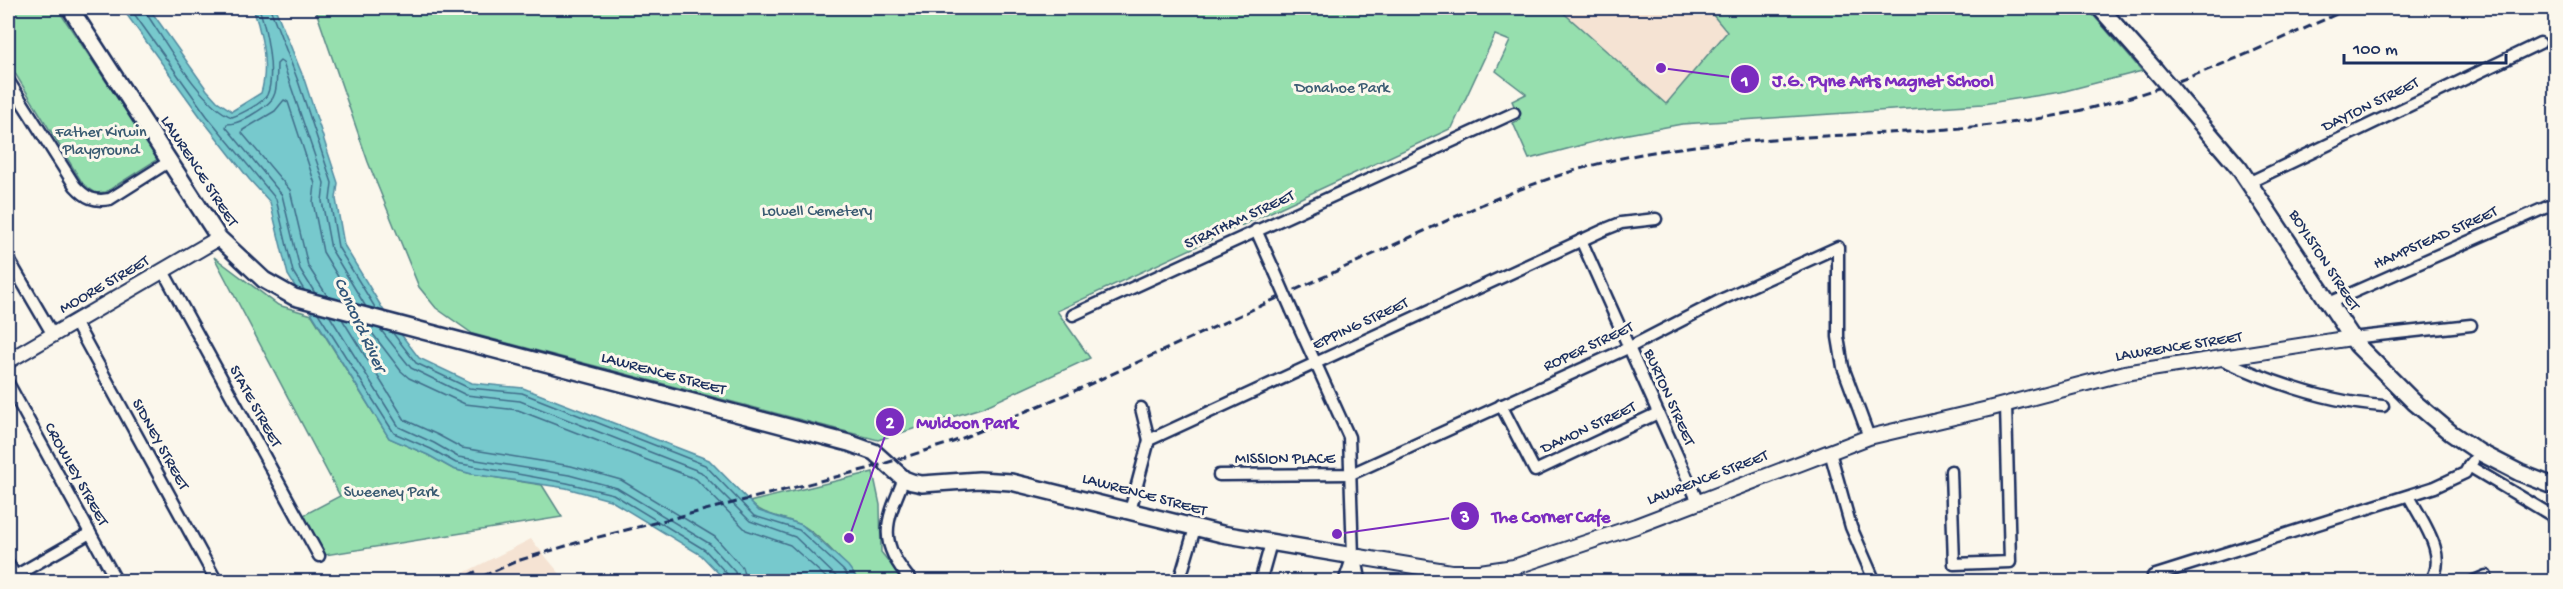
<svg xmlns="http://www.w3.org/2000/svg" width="2563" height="589" font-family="'Gochi Hand',sans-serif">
  <rect width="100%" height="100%" fill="#fbf7ec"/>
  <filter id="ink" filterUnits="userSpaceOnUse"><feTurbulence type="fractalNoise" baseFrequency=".0167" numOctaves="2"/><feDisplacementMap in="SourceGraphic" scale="12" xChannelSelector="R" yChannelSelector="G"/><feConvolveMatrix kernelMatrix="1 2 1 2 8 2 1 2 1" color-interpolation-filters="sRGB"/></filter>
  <g filter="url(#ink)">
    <g fill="#f5e3d3">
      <path d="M1558 8H1707L1727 32 1666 105Z"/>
      <path d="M531 539 566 581H448Z"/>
    </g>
    <g fill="#96dfae" stroke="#588786" stroke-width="1.5">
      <path d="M8 8H57L158 159 106 192 96 193 83 184 8 62Z"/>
      <path d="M315 8H1558L1666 104 1727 32 1707 8H2087L2142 71 2061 92 1983 104 1682 124 1612 137 1529 159 1513 123 1520 119 1512 101 1526 94 1496 71 1510 41 1495 35 1452 128 1057 311 1090 358 984 407 878 440 473 334 436 308 419 287 368 162Z"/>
      <path d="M214 257 278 305 312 315 389 438 428 455 453 469 472 474 542 485 562 517 319 556 298 518 340 496Z"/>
      <path d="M873 472 880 505 881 552 904 581H859C848 567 815 530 799 524 781 516 763 516 749 502Z"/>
    </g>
    <path fill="#77c9cd" stroke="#528ba1" stroke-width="1.5" d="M122 8H149L207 90 217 101 232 111 261 93C269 66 262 34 253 8H275L304 79 338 183 336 199 344 245 387 316 419 358 472 383 523 388 709 460 759 511 802 525 848 566 859 581H726L701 555 610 500 566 488 472 474 453 469 428 455 389 438 288 275 270 202 249 179 202 119Z"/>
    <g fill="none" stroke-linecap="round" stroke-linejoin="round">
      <g stroke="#406d8a" stroke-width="1.5">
        <path d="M130 8 207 116 276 199 293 272 304 290"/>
        <path d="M145 8 146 13C165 41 201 106 232 117 241 114 263 103 267 95 276 75 266 28 259 8"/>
        <path d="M270 8 298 81 332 183 330 200 338 247 376 309"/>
        <path d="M315 293 300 269 282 195 226 127 227 124C237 124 242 120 250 116 279 99 276 96 277 64L280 61 283 63 324 183 322 201 331 249 366 307"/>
        <path d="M328 297 308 266 290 190 242 133 243 130 275 111 284 100 288 102 315 184 313 202 323 252 354 303"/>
        <path d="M318 313 394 433 431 449 456 463 567 483 613 494 705 550 728 575 730 582"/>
        <path d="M329 315 399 427 434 443 458 457 569 475 617 488 710 544 735 572 737 582"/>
        <path d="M342 319 405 420 438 435 462 448 571 466 621 480 715 537 742 567 746 582"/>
        <path d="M366 325 401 371 409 378 465 404 518 410 696 479 746 530 790 545 831 582"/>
        <path d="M380 329 411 368 466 395 520 401 701 472 750 521 795 537 842 582"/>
        <path d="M392 332 416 363 469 388 522 393 705 465 754 516 799 530 843 570 852 582"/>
      </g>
      <g stroke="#1b2f5e" stroke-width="15">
        <g id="minor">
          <path d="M8 80 75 186C86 198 94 202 110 199L170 161"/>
          <path d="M2248 183 2540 43"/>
          <path d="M1256 230 1275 272"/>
          <path d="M1581 240 1698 502"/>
          <path d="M8 258 53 335"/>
          <path d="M163 271 319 556"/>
          <path d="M2329 303 2556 203"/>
          <path d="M1292 311 1349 437 1353 556 1344 582"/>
          <path d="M1073 315 1514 113"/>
          <path d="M75 322 217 582"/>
          <path d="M2351 338 2471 325"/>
          <path d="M2219 358C2270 382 2326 402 2383 406"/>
          <path d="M8 383 117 582"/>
          <path d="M1501 405 1535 471 1658 413"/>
          <path d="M1141 408 1149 440"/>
          <path d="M1830 452 1851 527 1875 582"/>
          <path d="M2473 461 2469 466 2556 518"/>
          <path d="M1951 471 1954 564 2010 562 2006 405"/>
          <path d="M1219 475 1351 474 1628 348 1725 298 1838 247V337L1843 367 1869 437"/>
          <path d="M904 479C885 524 877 541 912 582"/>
          <path d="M2409 496C2421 520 2450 556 2430 582"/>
          <path d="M1130 511 1149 440 1606 229 1621 223 1656 219"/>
          <path d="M8 563 15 576"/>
          <path d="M2153 576 2435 487 2465 473 2469 466"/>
          <path d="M8 580 90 533"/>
          <path d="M1179 582 1195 528"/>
          <path d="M1260 582 1271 543"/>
          <path d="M2472 582 2486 576"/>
        </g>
      </g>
      <g stroke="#1b2f5e" stroke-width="18">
        <g id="tertiary">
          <path d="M8 361 219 238"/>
          <path d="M1353 556 1451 572H1480L1514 567 1636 526 1869 437 1988 409 2125 373 2351 338"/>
        </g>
      </g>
      <g stroke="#1b2f5e" stroke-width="20">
        <g id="secondary">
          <path d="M70 8 219 238 264 280 294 297 849 443 874 452 904 479 912 482 922 484 979 480 1011 482 1222 534 1353 556 1358 582"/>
          <path d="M2100 8 2155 70"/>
          <path d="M2174 92 2239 168 2357 345 2414 402 2451 433 2479 452 2520 473 2556 487"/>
        </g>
      </g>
      <use href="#minor" stroke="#fbf7ec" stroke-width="10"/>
      <use href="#tertiary" stroke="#fbf7ec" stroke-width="14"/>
      <use href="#secondary" stroke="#fbf7ec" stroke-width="15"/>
      <g stroke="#1b2f5e" stroke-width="3" stroke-dasharray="9 4.5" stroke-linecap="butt">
        <path d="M456 582 477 571"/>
        <path d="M470 582 517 561 579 542 867 469 953 442 1079 389 1483 204C1536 182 1590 163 1647 153 1774 131 1903 139 2030 120 2144 103 2246 55 2350 8"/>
        <path d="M508 582 519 575"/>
      </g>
      <g stroke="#1b2f5e" stroke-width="15" stroke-linecap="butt">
        <path id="minor-bridge" d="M1275 272 1292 311"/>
      </g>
      <g stroke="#1b2f5e" stroke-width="20" stroke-linecap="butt">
        <path id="secondary-bridge" d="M2155 70 2174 92"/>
      </g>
      <use href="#minor-bridge" stroke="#fbf7ec" stroke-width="10"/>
      <use href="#secondary-bridge" stroke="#fbf7ec" stroke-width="15"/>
    </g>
  </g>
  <g text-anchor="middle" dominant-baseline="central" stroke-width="6" stroke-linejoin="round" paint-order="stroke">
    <g font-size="16" fill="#3a5b72" stroke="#fbf7ec">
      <text x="1342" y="89">Donahoe Park</text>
      <text x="101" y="133">Father Kirwin<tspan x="101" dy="18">Playground</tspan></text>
      <text x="817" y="212">Lowell Cemetery</text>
      <text x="391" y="493">Sweeney Park</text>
    </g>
    <g font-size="16" fill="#1b2f5e" stroke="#fbf7ec">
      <text transform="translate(2371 106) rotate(-26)">DAYTON STREET</text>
      <text transform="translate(198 172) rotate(57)">LAWRENCE STREET</text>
      <text transform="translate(1240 221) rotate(-25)">STRATHAM STREET</text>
      <text transform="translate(2436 239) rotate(-24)">HAMPSTEAD STREET</text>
      <text transform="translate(2323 261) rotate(57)">BOYLSTON STREET</text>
      <text transform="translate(105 286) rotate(-30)">MOORE STREET</text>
      <text transform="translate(1361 325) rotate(-25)">EPPING STREET</text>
      <text transform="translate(1589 348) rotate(-25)">ROPER STREET</text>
      <text transform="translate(2179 348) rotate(-9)">LAWRENCE STREET</text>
      <text transform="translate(663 375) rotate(15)">LAWRENCE STREET</text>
      <text transform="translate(1668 398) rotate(66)">BURTON STREET</text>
      <text transform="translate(254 407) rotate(61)">STATE STREET</text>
      <text transform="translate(1589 429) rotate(-25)">DAMON STREET</text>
      <text transform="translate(159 445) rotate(61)">SIDNEY STREET</text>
      <text x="1285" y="460">MISSION PLACE</text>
      <text transform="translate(75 475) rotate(61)">CROWLEY STREET</text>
      <text transform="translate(1708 479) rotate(-21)">LAWRENCE STREET</text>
      <text transform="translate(1144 496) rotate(15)">LAWRENCE STREET</text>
    </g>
    <g font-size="18" font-style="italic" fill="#32567a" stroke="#fbf7ec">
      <text transform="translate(359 325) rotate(65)">Concord River</text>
    </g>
  </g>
  <path fill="none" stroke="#7b2cbf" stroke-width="2" d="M1661 68L1745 79M849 538L890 422M1337 534L1465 516"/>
  <g fill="#7b2cbf" stroke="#fbf7ec" stroke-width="2">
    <circle cx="1661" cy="68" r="6"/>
    <circle cx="849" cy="538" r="6"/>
    <circle cx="1337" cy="534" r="6"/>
    <circle cx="1745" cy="79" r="15"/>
    <circle cx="890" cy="422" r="15"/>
    <circle cx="1465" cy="516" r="15"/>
  </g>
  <g font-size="18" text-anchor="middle" font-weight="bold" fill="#fff">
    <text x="1745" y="86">1</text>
    <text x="890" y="428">2</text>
    <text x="1465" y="522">3</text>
  </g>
  <g font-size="18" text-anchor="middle" font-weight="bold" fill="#7b2cbf" stroke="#fbf7ec" stroke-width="6" stroke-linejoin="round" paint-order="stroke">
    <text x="1883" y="86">J.G. Pyne Arts Magnet School</text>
    <text x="967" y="428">Muldoon Park</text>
    <text x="1551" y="522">The Corner Cafe</text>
  </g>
  <rect width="2563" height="589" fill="none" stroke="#fbf7ec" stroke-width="30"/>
  <rect x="15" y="15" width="2533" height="559" fill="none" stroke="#1b2f5e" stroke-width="2" filter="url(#ink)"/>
  <path d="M2344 54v9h162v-9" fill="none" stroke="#1b2f5e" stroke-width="3"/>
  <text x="2353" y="54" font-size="18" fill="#1b2f5e" stroke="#fbf7ec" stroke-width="4.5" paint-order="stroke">100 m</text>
</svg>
